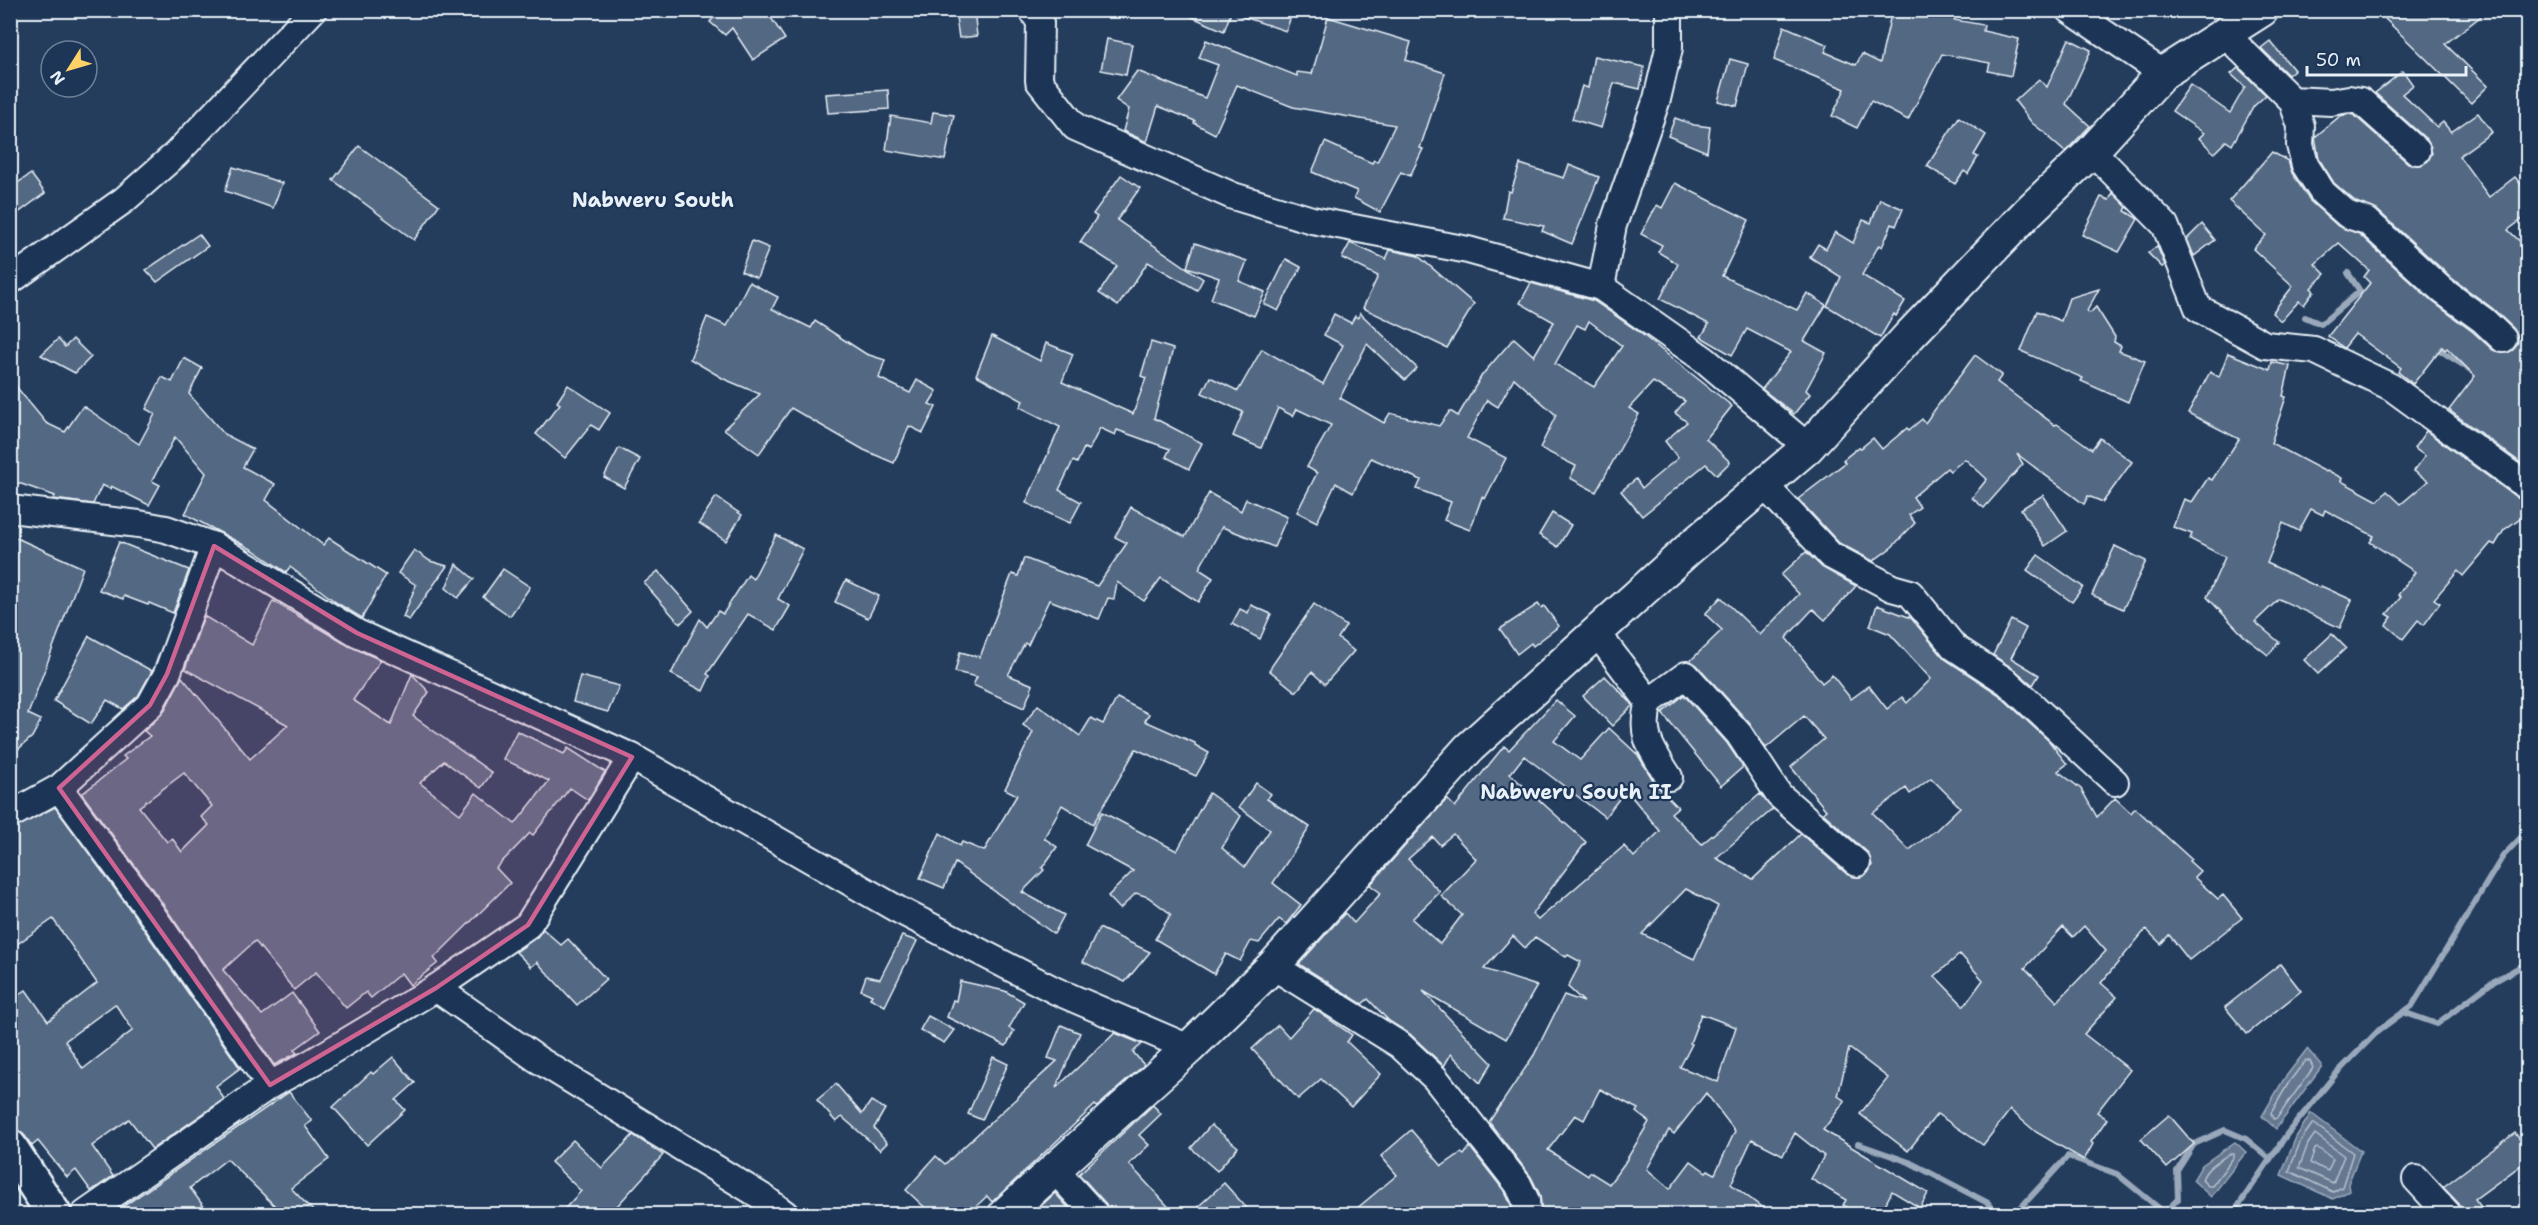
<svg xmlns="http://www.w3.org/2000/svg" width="2538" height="1225" font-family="'Shantell Sans',sans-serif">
  <rect width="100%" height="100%" fill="#253d5d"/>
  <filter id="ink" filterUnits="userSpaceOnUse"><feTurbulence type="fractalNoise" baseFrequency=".0167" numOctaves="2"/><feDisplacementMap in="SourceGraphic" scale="12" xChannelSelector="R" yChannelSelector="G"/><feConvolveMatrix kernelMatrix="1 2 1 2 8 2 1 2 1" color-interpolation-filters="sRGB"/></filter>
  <g filter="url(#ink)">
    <g fill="#657890" stroke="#99a8ba" stroke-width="1.5">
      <path d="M2307 1049 2322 1066 2276 1129 2262 1116 2284 1079Z"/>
      <path d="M2311 1113 2361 1151 2348 1184 2349 1191 2333 1199 2281 1175 2296 1137Z"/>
      <path d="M2235 1142 2246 1152 2211 1197 2193 1180 2202 1165Z"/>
    </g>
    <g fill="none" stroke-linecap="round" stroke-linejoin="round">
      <g stroke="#b4c1ce" stroke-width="1.5">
        <path d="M2305 1061H2310L2313 1068 2277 1118 2273 1119 2271 1113 2289 1082Z"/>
        <path d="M2313 1123 2353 1153 2342 1187 2333 1192 2289 1171 2301 1140Z"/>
        <path d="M2315 1134 2344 1156 2333 1183 2299 1168 2308 1144Z"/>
        <path d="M2318 1148 2333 1159 2328 1171 2310 1163 2315 1149Z"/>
        <path d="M2229 1154H2233V1158L2212 1186H2208L2202 1180C2205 1168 2219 1161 2229 1154Z"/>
      </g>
      <g stroke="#99a8ba" stroke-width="6">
        <path d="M2348 273 2360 291 2369 297"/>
        <path d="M2305 317 2321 324 2360 291"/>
        <path d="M2435 347 2474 372"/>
        <path d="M2403 1012 2437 1024 2491 983 2520 967 2528 974"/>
        <path d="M1858 1144 1909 1162 1988 1203 1997 1214"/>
        <path d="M2015 1214 2068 1156 2117 1174 2165 1213"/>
        <path d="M2163 1214 2178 1199 2177 1171 2194 1144 2225 1130 2246 1139 2270 1159"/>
        <path d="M2233 1214 2287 1134 2335 1075 2379 1030 2412 1006 2503 856 2528 830"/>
      </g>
    </g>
    <g fill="#536782" stroke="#e8f1f8" stroke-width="1.5" fill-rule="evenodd">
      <path d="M720 10H766L785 39 753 60 732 28 725 35 710 22Z"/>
      <path d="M955 10H974L977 36 959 38Z"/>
      <path d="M1176 10H1232L1224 31Z"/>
      <path d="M1236 10H1293L1286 31 1235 14Z"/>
      <path d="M1892 10H1936L1955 15 1954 20 1984 25 1983 31 2019 39 2011 76 1988 71 1990 63 1942 54 1908 120 1871 101 1857 128 1832 116 1845 89 1774 60 1784 26 1828 45 1825 52 1856 65 1862 54 1880 63Z"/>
      <path d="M2376 10H2489L2445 44 2488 86 2471 103Z"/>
      <path d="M1328 17 1411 42 1406 60 1445 73 1420 148 1423 149 1410 176 1401 172 1380 212 1354 198 1357 191 1312 172 1325 142 1372 163 1374 160 1377 162 1395 125 1293 107 1237 85 1215 134 1194 123 1195 121 1158 106 1147 142 1123 131 1129 109 1116 100 1137 71 1205 98 1218 65 1199 58 1206 40 1297 76V72L1312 74Z"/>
      <path d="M1107 39 1132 44 1126 75 1101 70Z"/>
      <path d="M2069 39 2091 50 2066 104 2090 126 2065 152 2049 138 2050 137 2032 123 2015 101 2039 79 2047 87Z"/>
      <path d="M2270 41 2294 70 2288 75 2261 48Z"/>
      <path d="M1594 56 1644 67 1640 89 1614 83 1601 128 1572 119 1582 86 1588 88Z"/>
      <path d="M1730 59 1748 64 1737 106 1718 101Z"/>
      <path d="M2238 68 2266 95 2254 106 2232 145 2226 141 2214 153 2199 138 2204 133 2172 111 2190 85 2230 113 2245 87 2231 74Z"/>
      <path d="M2403 71 2413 85 2402 94 2437 127 2443 122 2451 132 2478 113 2492 132 2459 156 2489 197 2515 177 2528 193V215L2508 230 2528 249V468L2449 410 2475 376 2447 348 2445 350 2442 347 2413 384 2398 372 2401 368 2355 334 2344 348 2328 336 2370 283 2364 277 2369 270 2339 243 2315 264 2325 274 2311 288 2314 291 2304 305 2299 301 2281 321 2272 313 2293 286 2253 249 2266 235 2229 201 2272 152 2288 161 2292 173 2310 201 2338 226 2359 234 2433 302 2473 332 2493 350 2507 353 2513 350 2518 342 2517 334 2513 328 2492 308 2453 279 2377 210 2356 202 2334 183 2319 159 2315 137 2340 116 2349 114 2354 115 2408 163 2421 165 2428 161 2432 153 2427 140 2375 93Z"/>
      <path d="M888 90 889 109 828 113 826 94Z"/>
      <path d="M933 112 954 115 945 160 886 150 891 116 931 123Z"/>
      <path d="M1959 117 1986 135 1974 155 1978 157 1968 174 1964 171 1955 184 1927 166Z"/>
      <path d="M1675 118 1694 125 1710 127 1707 152 1668 136Z"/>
      <path d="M359 146 439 205 414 240 333 180Z"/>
      <path d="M1520 164 1564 178 1569 165 1599 177 1572 244 1542 231 1544 226 1503 218 1508 191 1511 192Z"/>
      <path d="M233 167 282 183 273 208 225 191Z"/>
      <path d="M31 174 45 193 10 219V188Z"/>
      <path d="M1121 175 1140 188 1117 220 1203 279 1197 290 1148 262 1118 306 1099 293 1117 266 1080 242 1097 217 1093 214Z"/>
      <path d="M1675 183 1749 220 1722 276 1797 310 1807 293 1826 305 1804 341 1826 353 1806 390 1810 394 1794 414 1762 389 1791 352 1747 329 1732 355 1701 337 1709 324 1660 299 1678 264 1658 252 1662 245 1641 234 1657 205 1662 208Z"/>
      <path d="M2113 193 2127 207 2125 211 2138 219 2119 252 2082 235 2101 197 2109 200Z"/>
      <path d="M1880 199 1903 209 1896 226 1892 224 1882 247 1879 245 1862 275 1905 301 1896 316 1894 314 1880 338 1827 306 1841 277 1810 257 1818 244 1826 249 1835 232 1853 243 1863 220 1871 223Z"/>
      <path d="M2202 224 2215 240 2194 256 2187 239Z"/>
      <path d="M199 234 208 246 157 282 146 270Z"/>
      <path d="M752 241 769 248 757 278 741 271Z"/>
      <path d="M1195 243 1247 261 1239 281 1265 292 1254 316 1211 299 1219 278 1187 267Z"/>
      <path d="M1350 243 1386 259 1390 250 1418 256 1474 304 1447 348 1363 308 1378 276 1342 258Z"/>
      <path d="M2157 246 2165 265 2162 267 2148 253Z"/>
      <path d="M1286 259 1301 267 1278 311 1264 304Z"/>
      <path d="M749 282 778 297 772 309 811 328 815 321 866 354 885 360 879 378 910 393 917 380 937 391 929 404 936 407 923 433 909 426 894 463 864 450 791 408 759 454 724 429 760 394 724 379 690 359 707 317 727 326Z"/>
      <path d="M1531 283 1594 301 1639 332 1732 406 1706 439 1730 462 1717 475 1706 464 1642 516 1621 491 1636 479 1642 488 1678 458 1665 441 1687 422 1675 413 1685 401 1653 382 1629 408 1639 414 1596 492 1570 478 1576 466 1540 448 1556 415 1514 378 1498 407 1487 400 1467 438 1506 458 1485 499 1482 497 1470 530 1444 520 1451 502 1417 489 1421 480 1371 458 1353 493 1336 483 1317 522 1297 512 1317 473 1307 467 1331 425 1297 409 1293 416 1278 408 1261 448 1233 436 1243 412 1202 393 1210 377 1238 391 1262 349 1323 384 1343 345 1324 335 1334 314 1351 323 1355 316 1358 318 1360 313 1417 368 1405 380 1367 344 1340 398 1384 423 1390 413 1439 426 1450 411 1458 416 1482 375 1514 338 1534 356 1554 322 1520 303ZM1589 321 1622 346 1594 387 1555 364 1577 325 1585 329Z"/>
      <path d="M2099 289 2087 311 2090 313 2096 307 2115 337 2114 342 2121 346 2119 351 2145 361 2128 402 2081 381 2083 378 2021 351 2037 311 2061 321 2069 298Z"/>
      <path d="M992 336 1040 361 1046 343 1073 354 1062 382 1133 414 1146 378 1141 376 1151 342 1173 349 1154 418 1202 443 1189 469 1166 457 1170 449 1117 430 1115 435 1100 428 1089 450 1084 448 1077 463 1073 461 1059 490 1081 502 1070 523 1026 503 1060 427 1020 407 1023 401 976 375Z"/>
      <path d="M58 339 65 347 73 339 91 357 75 373 41 355Z"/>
      <path d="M2228 353 2270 370 2272 362 2290 366 2283 396 2286 397 2271 443 2326 472 2327 470 2342 478 2341 481 2378 501 2387 491 2401 504 2428 481 2414 471 2425 456 2414 448 2426 431 2519 499 2528 502V512L2504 530 2495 545 2491 543 2463 576 2458 571 2434 599 2440 603 2424 625 2418 620 2403 639 2386 625 2392 617 2387 614 2401 597 2398 595 2415 572 2370 542 2374 536 2325 510 2323 515 2311 509 2299 531 2283 523 2267 563 2320 588 2321 586 2352 600 2340 628 2279 599 2255 622 2279 642 2268 655 2244 636 2207 597 2225 557 2190 539 2192 534 2173 527 2184 499 2192 502 2208 478 2212 480 2239 439 2188 413 2210 372 2219 377Z"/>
      <path d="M1975 355 2002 375 1997 382 2055 425 2057 424 2092 449 2100 438 2132 462 2103 502 2088 496 2084 504 2017 454 2023 464 1984 508 1972 498 1987 479 1965 459 1950 471 1947 468 1913 497 1920 507 1909 515 1915 523 1892 547 1873 561 1839 543 1798 499 1845 463 1843 460 1859 447 1861 448 1873 438 1882 449 1907 428 1909 430 1922 419 1925 423Z"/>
      <path d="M184 358 202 368 189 394 224 434 253 449 243 467 275 484 266 500 323 545 329 538 386 575 362 618 337 603 290 567 286 572 253 550 185 514 206 473 175 437 152 481 160 485 149 505 111 486 110 489 102 485 93 504 53 499 55 496 10 480V379L46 423 65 432 83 406 139 444 155 414 146 409 162 377 172 382Z"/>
      <path d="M568 385 610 413 599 430 591 425 565 458 536 434 560 404 557 402Z"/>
      <path d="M619 448 640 459 624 488 604 477Z"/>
      <path d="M1209 493 1241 511 1246 499 1287 517 1274 547 1222 527 1199 569 1213 578 1198 602 1161 578 1144 601 1117 582 1114 599 1108 598 1099 619 1049 600 1028 645 1025 643 1008 675 1033 685 1024 708 973 685 977 677 955 672 960 652 980 657 1012 574 1018 576 1024 558 1097 586 1127 543 1115 537 1131 507 1185 537Z"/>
      <path d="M2043 495 2067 531 2045 546 2021 509Z"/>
      <path d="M716 497 742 515 726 541 699 523Z"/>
      <path d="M1552 513 1571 525 1558 547 1539 535Z"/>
      <path d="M10 535 83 568 28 714 41 720 32 737 14 753 12 757Z"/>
      <path d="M776 535 803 549 778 599 790 606 776 630 748 614 707 674 710 676 703 691 671 674 700 619 707 627 718 611 723 614 748 575 753 579Z"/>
      <path d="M119 542 189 570 173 613 149 603 148 605 124 596 123 599 99 590Z"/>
      <path d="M2115 546 2146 561 2123 609 2092 595Z"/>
      <path d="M414 550 430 561 447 566 409 620 403 617 416 585 398 573Z"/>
      <path d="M1806 552 1823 568 1856 586 1825 620 1813 609 1786 638 1822 683 1832 675 1851 699 1869 686 1887 709 1902 697 1907 703 1931 679 1890 634 1870 626 1877 605 1911 618 1945 659 1998 694 2049 741 2067 764 2058 771 2081 789 2097 817 2115 798 2131 813 2135 808 2191 859 2189 861 2200 871 2194 877 2218 899 2223 895 2242 918 2189 960 2169 935 2161 944 2146 929 2101 983 2117 997 2084 1034 2130 1070 2097 1112 2107 1119 2091 1142 2093 1144 2084 1160 2036 1132 2010 1110 1983 1145 1937 1114 1908 1151 1860 1114 1888 1078 1849 1048 1838 1096 1845 1101 1823 1130 1928 1193 1920 1208 1892 1191 1880 1215H1861L1843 1205 1846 1200 1811 1179 1824 1156 1795 1133 1783 1155 1752 1139 1731 1184 1772 1215H1542L1540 1195 1531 1177 1489 1122 1534 1055 1564 995 1584 1002 1568 987 1581 962 1568 955 1566 957 1535 937 1525 948 1513 936 1484 969 1537 986 1506 1039 1423 991 1492 1063 1480 1083 1451 1054 1444 1066 1410 1034 1389 1021 1368 999 1362 1004 1299 964 1345 913 1354 923 1381 893 1370 885 1447 799 1455 807 1504 746 1509 750 1556 700 1575 716 1554 741 1580 760 1609 728 1638 755 1656 785 1678 807 1671 813 1702 844 1760 794 1773 809 1716 858 1753 879 1801 834 1848 875 1861 877 1868 873 1872 865 1867 852 1823 813 1826 810 1791 767 1824 739 1804 716 1766 748 1750 724 1697 665 1690 661 1722 630 1705 614 1721 597 1760 635 1799 594 1781 575ZM1524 756 1605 817 1626 790 1660 831 1634 857 1624 846 1538 920 1532 914 1586 842 1510 774ZM1931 778 1960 807 1936 830 1909 850 1873 813 1906 788 1910 794ZM1453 834 1476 859 1441 896 1462 915 1440 944 1412 919 1440 892 1408 859 1433 837 1440 845ZM1686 889 1718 906 1694 959 1642 934ZM2084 926 2106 951 2057 1002 2025 968 2063 927 2073 937ZM1960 954 1983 980 1964 1006 1935 976ZM1701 1014 1736 1027 1718 1082 1680 1067 1692 1044 1690 1043ZM1600 1089 1638 1109 1636 1112 1649 1122 1624 1164 1609 1184 1590 1172 1588 1176 1548 1150 1575 1115 1584 1120ZM1706 1093 1735 1131 1715 1174 1708 1170 1706 1172 1691 1161 1670 1189 1647 1169 1669 1130 1674 1134Z"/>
      <path d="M2038 555 2083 587 2072 602 2027 570Z"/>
      <path d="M456 564 474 579 458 598 446 588Z"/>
      <path d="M503 569 530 587 510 616 483 597Z"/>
      <path d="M658 571 693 611 680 624 644 583Z"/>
      <path d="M846 580 879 596 868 618 835 602Z"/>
      <path d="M273 601 349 646 381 660 353 700 391 725 412 674 429 692 413 716 492 773 481 788 444 761 420 783 460 814 476 793 515 824 549 781 503 759 517 731 564 754 568 748 605 772 588 800 570 788 533 835 530 833 496 868 510 883 434 958 438 963 410 985 401 973 371 998 366 992 346 1008 316 972 294 990 255 941 223 970 262 1015 292 993 320 1031 294 1050 297 1053 274 1065 158 897 82 794 126 759 123 756 150 736 144 731 163 713 182 677 250 759 288 725 185 669 204 616 252 645ZM184 773 212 806 201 817 209 825 182 852 172 838 167 842 139 807Z"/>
      <path d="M1314 604 1346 626 1338 638 1354 651 1325 684 1312 672 1296 692 1269 670Z"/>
      <path d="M1538 604 1541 608 1544 606 1559 626 1533 646 1531 643 1517 654 1500 629Z"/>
      <path d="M1251 605 1271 614 1260 639 1232 624 1240 609 1248 613Z"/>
      <path d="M2011 620 2026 628 2011 658 2039 675 2033 685 2015 670 1993 655Z"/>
      <path d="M2332 634 2346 648 2318 674 2304 660Z"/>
      <path d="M89 636 152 671 138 696 123 709 107 700 91 724 54 701Z"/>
      <path d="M580 676 619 686 608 712 573 702Z"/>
      <path d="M1605 676 1633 705 1612 726 1583 696Z"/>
      <path d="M1684 695 1727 743 1743 767 1721 786 1662 713Z"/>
      <path d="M1117 698 1149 714 1145 721 1195 743V745L1209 753 1196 776 1136 749 1093 824 1062 805 1044 838 1057 847 1042 868 1044 870 1022 892 1064 915 1054 934 955 863 944 888 920 878 940 833 960 846 962 842 984 851 1017 795 1005 789 1033 732 1023 725 1038 705 1080 736 1091 718 1103 724Z"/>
      <path d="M1256 783 1271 794 1267 799 1310 827 1273 883 1301 905 1286 924 1279 919 1259 943 1251 941 1240 961 1226 954 1214 974 1155 939 1171 914 1148 897 1136 893 1120 909 1108 896 1133 871 1085 845 1102 812 1177 851 1209 793 1241 816 1222 848 1245 867 1270 830 1239 807Z"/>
      <path d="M55 807 134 915 240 1068 216 1086 224 1099 152 1149 129 1119 92 1146 113 1176 91 1191 76 1170 67 1177 38 1141 32 1146 25 1136 10 1123V1001L26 990 48 1021 97 983 53 919 10 949V830ZM115 1004 133 1030 83 1069 65 1041Z"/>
      <path d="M1099 928 1150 952 1125 982 1083 962Z"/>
      <path d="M543 929 561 945 568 939 606 979 577 1005 537 962 531 967 516 952 537 937Z"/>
      <path d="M902 936 917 941 885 1006 870 998 872 995 861 990 866 976 880 979Z"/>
      <path d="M2280 964 2301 991 2247 1034 2225 1007Z"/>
      <path d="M960 981 1005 991 1024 1002 1009 1028 1014 1031 1006 1046 947 1017 953 1000 956 1001Z"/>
      <path d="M1314 1009 1352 1035 1347 1042 1381 1074 1351 1107 1321 1079 1298 1099 1252 1049 1278 1025 1289 1037Z"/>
      <path d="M928 1016 954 1030 944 1043 920 1030Z"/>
      <path d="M1061 1025 1080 1033 1056 1088 1115 1033 1142 1044 1133 1052 1144 1065 1097 1107 1095 1105 992 1202 987 1196 967 1215H933L906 1190 936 1156 945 1164 1057 1061 1048 1058Z"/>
      <path d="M393 1057 415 1083 396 1100 405 1110 367 1145 333 1107 371 1072 373 1074Z"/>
      <path d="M993 1057 1008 1064 982 1120 968 1114Z"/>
      <path d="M836 1084 862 1114 871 1101 885 1109 874 1128 887 1143 880 1150 842 1117 836 1122 817 1100Z"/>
      <path d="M289 1092 312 1121 305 1126 329 1159 291 1188 317 1215H267L275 1206 227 1159 190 1188 210 1215H111Z"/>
      <path d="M1153 1105 1161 1114 1139 1135 1149 1145 1129 1164 1176 1215H1110L1106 1204 1079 1174Z"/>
      <path d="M2169 1115 2194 1144 2167 1168 2141 1139Z"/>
      <path d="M1211 1125 1238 1147 1217 1171 1191 1148Z"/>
      <path d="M1411 1130 1442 1166 1461 1153 1464 1155 1470 1147 1505 1192 1511 1205 1512 1215H1349L1397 1175 1381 1156Z"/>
      <path d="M2515 1133 2528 1150V1160L2475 1199 2487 1215H2463L2459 1204 2443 1187Z"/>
      <path d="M633 1135 663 1155 609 1215H559L581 1191 551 1162 573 1140 602 1168Z"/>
      <path d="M1224 1183 1253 1215H1189Z"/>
      <path d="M1055 1193 1075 1215H1031Z"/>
    </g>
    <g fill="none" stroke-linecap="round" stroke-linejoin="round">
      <g stroke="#e8f1f8" stroke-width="30">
        <g id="minor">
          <path d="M1032 10 1040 22 1039 81 1075 127 1233 196 1312 220 1468 250 1601 287 1705 360 1808 447"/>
          <path d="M2070 10 2163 73"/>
          <path d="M2225 34 2292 100 2331 102 2349 99 2361 101 2417 151"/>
          <path d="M2292 100 2301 126 2300 145 2305 165 2323 193 2348 215 2367 221 2443 291 2483 320 2503 339"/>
          <path d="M2092 151 2165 225 2198 308 2265 345 2314 350 2391 387 2528 487"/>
          <path d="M10 281 124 200 175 155 313 10"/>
          <path d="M1601 287 1613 225 1657 99 1669 48V10"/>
          <path d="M1765 486 1830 555 1892 588 1910 593 1954 647 2007 682 2115 782"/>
          <path d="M10 509 139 524 166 529 214 546 357 633 632 757 897 909 1056 991 1189 1048"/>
          <path d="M1596 632 1649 702 1686 675 1739 734 1779 795 1857 863"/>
          <path d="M1649 702C1639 736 1652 750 1669 777"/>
          <path d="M59 788 146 906 270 1085"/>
          <path d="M10 815 59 788 150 705 167 674 214 546"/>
          <path d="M1273 966 1400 1045 1435 1078 1518 1184 1526 1201 1527 1214"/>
          <path d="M436 988 537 1059 764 1198 785 1214"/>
          <path d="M1054 1169 1095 1214"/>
          <path d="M2416 1179 2448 1214"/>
          <path d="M85 1214 270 1085 311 1063 436 988 528 925 632 757"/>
        </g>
      </g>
      <g stroke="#e8f1f8" stroke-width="36">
        <path id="tertiary" d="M1005 1214 1189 1048 1273 966 1469 748 1692 546 1808 447 1909 336 2029 211 2092 151 2163 73 2262 10"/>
      </g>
      <g stroke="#e8f1f8" stroke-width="38">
        <path id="secondary" d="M10 1147 54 1214"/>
      </g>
      <use href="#minor" stroke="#1d3557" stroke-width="26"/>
      <use href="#tertiary" stroke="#1d3557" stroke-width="32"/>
      <use href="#secondary" stroke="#1d3557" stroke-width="33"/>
    </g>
  </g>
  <path fill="#cf6492" fill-opacity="0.2" stroke="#cf6492" stroke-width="4.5" stroke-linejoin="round" d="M214 546 357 633 632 757 528 925 436 988 270 1085 59 788 150 705 167 674Z"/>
  <g text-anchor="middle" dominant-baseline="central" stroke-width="4.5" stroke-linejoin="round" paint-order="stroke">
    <g font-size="20" font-weight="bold" fill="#e8f1f8" stroke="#1d3557">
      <text x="653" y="200">Nabweru South</text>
      <text x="1576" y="792">Nabweru South II</text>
    </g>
  </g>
  <rect width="2538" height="1225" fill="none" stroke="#1d3557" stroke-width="36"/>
  <rect x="18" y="18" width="2502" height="1189" fill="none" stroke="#e8f1f8" stroke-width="2" filter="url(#ink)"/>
  <g transform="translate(69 69) rotate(233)"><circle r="28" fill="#1d3557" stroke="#6e8097" stroke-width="1.5"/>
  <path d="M0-4.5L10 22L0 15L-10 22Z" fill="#ffd166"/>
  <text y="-9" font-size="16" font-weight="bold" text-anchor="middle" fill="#e8f1f8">N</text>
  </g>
  <path d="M2307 66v9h159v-9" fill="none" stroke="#e8f1f8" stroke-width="3"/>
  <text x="2316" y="66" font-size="18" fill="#e8f1f8" stroke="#1d3557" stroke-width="4.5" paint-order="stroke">50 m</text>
</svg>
